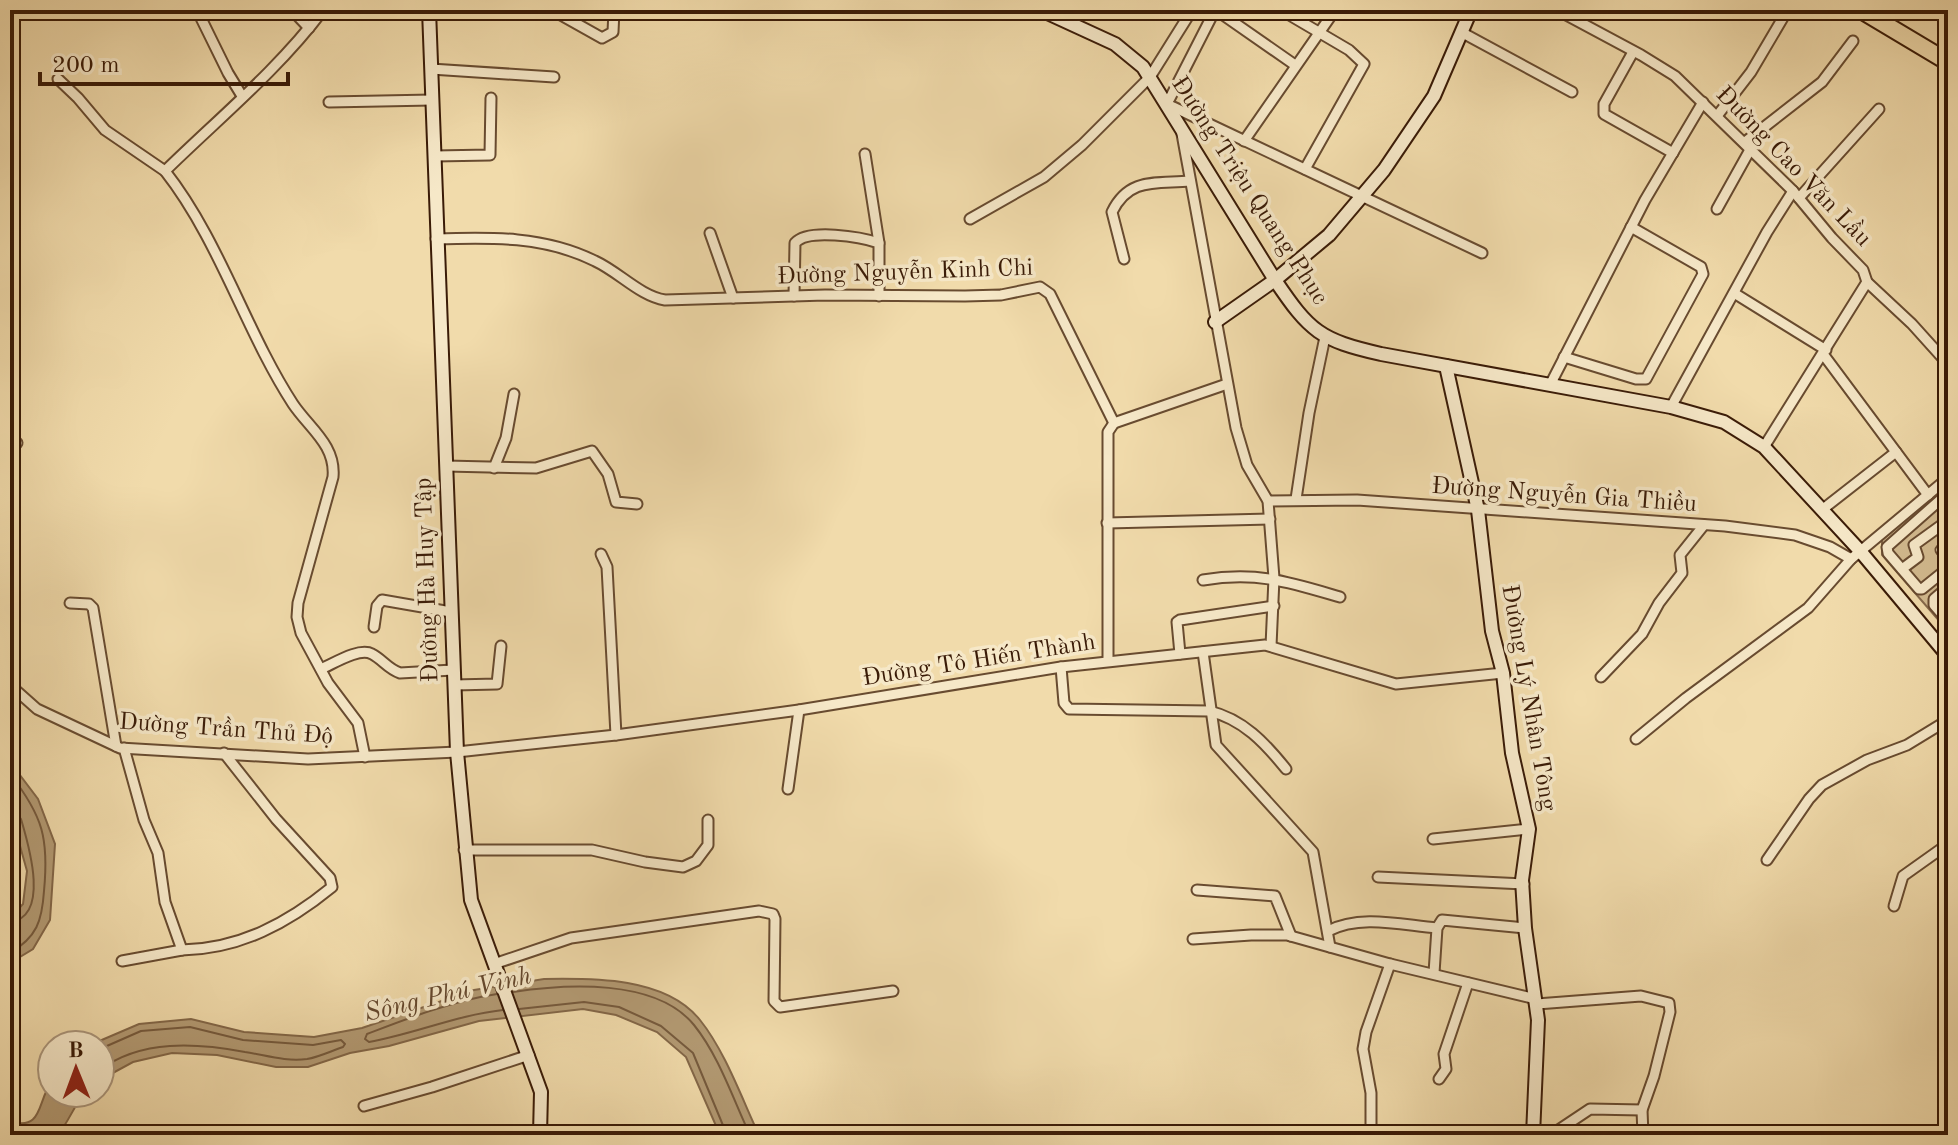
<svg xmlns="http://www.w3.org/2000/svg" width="1958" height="1145" font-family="'Old Standard TT',serif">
  <rect width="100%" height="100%" fill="#f1dbab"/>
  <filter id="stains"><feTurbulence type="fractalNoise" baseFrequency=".0025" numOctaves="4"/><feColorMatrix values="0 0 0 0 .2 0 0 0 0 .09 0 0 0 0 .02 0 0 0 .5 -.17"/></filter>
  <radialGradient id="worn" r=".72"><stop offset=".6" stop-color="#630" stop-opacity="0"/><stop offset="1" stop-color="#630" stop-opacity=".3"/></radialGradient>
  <path fill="#d2ba8f" stroke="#866a4b" stroke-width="2" d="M1948 485V631L1882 555V539Z"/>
  <g fill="#b39a73" stroke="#836748" stroke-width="2">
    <path d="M10 762 38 799 55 844 50 920 33 949 10 963V918L23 904 27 871 10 810Z"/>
    <path d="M544 979C593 978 666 977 700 1020 725 1051 742 1099 759 1135H720L686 1057 657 1032 616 1015 583 1009 479 1021 389 1046 350 1053 308 1067H276L217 1055 172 1053 133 1062 100 1080V1045H90L139 1024 191 1019 244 1032 314 1037 362 1028 474 990Z"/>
    <path d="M52 1082V1093H84C74 1107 68 1122 58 1135H10V1121C44 1132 37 1099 52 1082Z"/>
  </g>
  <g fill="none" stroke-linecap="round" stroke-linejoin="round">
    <g stroke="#765a3d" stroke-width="2">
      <path d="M10 774C43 816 49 839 44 891 42 921 37 937 10 953"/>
      <path d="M10 813 17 814 21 819C28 843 51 917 10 922"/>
      <path d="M513 992C565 984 656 978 694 1025 719 1056 733 1099 750 1135"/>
      <path d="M497 994C452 1001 409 1018 367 1034L365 1039 369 1042C414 1034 457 1015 503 1010"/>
      <path d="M519 1009 584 1002 619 1007 661 1026 693 1053 727 1135"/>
      <path d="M100 1049 141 1031 190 1027 243 1040 313 1045 341 1040 345 1044 343 1047C331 1051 319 1057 307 1059 286 1062 265 1055 245 1052 197 1043 141 1039 100 1070"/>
    </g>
    <g stroke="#684b30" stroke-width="13">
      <g id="street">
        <path d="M197 10 228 73 242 96"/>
        <path d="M292 10 309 28"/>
        <path d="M542 10 561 15 602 38 613 32 614 10"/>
        <path d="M1215 10 1167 104 1482 253"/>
        <path d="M1216 10 1295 65"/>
        <path d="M1281 10 1349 50 1364 64 1305 169"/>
        <path d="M1557 10 1641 55 1675 76 1793 191 1832 238 1863 270 1867 282 1764 447"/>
        <path d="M1461 32 1572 92"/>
        <path d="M1633 52 1604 104V114L1673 153"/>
        <path d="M431 69 554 77"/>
        <path d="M58 79 78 98 105 130 165 171C220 241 245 330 293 404 309 428 336 445 333 477L298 603 297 617 301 633 328 683 358 723 365 757"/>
        <path d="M329 102 432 100"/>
        <path d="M1717 116 1751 72 1784 16"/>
        <path d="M1182 134 1236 428 1247 465 1268 501 1274 578 1271 646"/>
        <path d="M1244 141 1335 10"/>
        <path d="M1745 142 1822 82 1853 41"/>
        <path d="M865 154 879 243"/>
        <path d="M435 156 490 155 491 98"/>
        <path d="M165 171C218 119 278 70 323 10"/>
        <path d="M1799 198 1879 109"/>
        <path d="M1717 209 1751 148"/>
        <path d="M970 219 1044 177 1082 145 1150 77 1192 10"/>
        <path d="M710 233 733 298"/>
        <path d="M436 239C491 237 545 236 595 261 619 272 640 296 665 300L825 295 965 296 1001 295 1040 287 1050 294 1114 423"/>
        <path d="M1124 259 1112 212C1129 177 1156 184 1190 181"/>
        <path d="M1867 282 1912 324 1948 364"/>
        <path d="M1734 293 1826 350"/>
        <path d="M794 296 795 243C808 228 861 237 879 243V296"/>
        <path d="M1823 354 1928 495"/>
        <path d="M1564 357 1636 379H1646L1703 274 1701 267 1631 227"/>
        <path d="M1550 385 1645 200 1703 102"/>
        <path d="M1671 407 1767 232 1793 191"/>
        <path d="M1114 423 1227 384"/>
        <path d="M10 451 17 443"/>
        <path d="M446 466 536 468 592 451 608 474 616 502 637 504"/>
        <path d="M494 468 506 438 514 394"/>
        <path d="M1948 493 1887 547 1888 553 1919 589H1922L1948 568"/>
        <path d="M1296 499 1309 413 1325 337"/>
        <path d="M1268 501 1357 500 1725 526 1795 535 1830 547 1851 559"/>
        <path d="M1823 509 1896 452"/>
        <path d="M1107 523 1270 519"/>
        <path d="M1948 543 1941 550 1948 558"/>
        <path d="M601 554 607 567 616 735"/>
        <path d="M1902 569 1918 557 1914 545 1943 524 1948 526"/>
        <path d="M1203 580C1257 571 1289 582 1340 597"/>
        <path d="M1948 587 1934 599V605L1948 621"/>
        <path d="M70 603 89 604 93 608 116 746"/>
        <path d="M374 627 377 606 382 600 451 612"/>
        <path d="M1203 652 1216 745 1313 852 1330 947"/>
        <path d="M1180 654 1177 622 1180 620 1274 606"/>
        <path d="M1108 661V432L1114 423"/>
        <path d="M1061 667 1064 703 1069 709 1209 711C1243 719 1265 743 1286 769"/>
        <path d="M321 669C333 664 359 647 372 654 382 659 388 669 400 673L453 670"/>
        <path d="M1601 677 1642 634 1659 603 1682 573 1680 555 1704 525"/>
        <path d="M10 685 37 709 120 748 308 759 457 752 616 735 799 710 1061 667 1265 645 1396 684 1503 673"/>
        <path d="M454 685 497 684 501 646"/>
        <path d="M1636 739 1686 698 1808 608 1851 559 1948 478"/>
        <path d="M788 789 799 710"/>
        <path d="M1433 839 1529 829"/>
        <path d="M464 850H592L645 862 683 867 696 861 708 845V820"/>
        <path d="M1767 860 1809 799 1822 785 1867 760 1907 745 1948 720"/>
        <path d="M1378 877 1524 884"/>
        <path d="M1197 890 1275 896 1291 936"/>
        <path d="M1894 906 1903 876 1948 844"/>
        <path d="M1328 931C1361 914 1401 925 1437 928"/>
        <path d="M1193 939 1251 935H1287L1390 964 1536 999"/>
        <path d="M182 950C240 949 288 923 332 887L330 878 276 819 224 753"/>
        <path d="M122 961 182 950 165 902 158 853 144 820 124 748"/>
        <path d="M494 964 571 938 759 911 773 914 775 919 774 1001 780 1007 893 991"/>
        <path d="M1434 973 1437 928 1442 920 1525 928"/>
        <path d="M1537 1004 1641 996 1669 1003 1670 1012 1654 1076 1642 1110 1643 1135"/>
        <path d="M1439 1079 1446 1069 1444 1054 1468 983"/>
        <path d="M364 1106 432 1087 529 1055"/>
        <path d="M1371 1135V1093L1363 1049 1366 1032 1390 964"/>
        <path d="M1551 1135 1590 1109 1642 1110"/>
      </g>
    </g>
    <g stroke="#3a1b07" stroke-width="16">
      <g id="secondary">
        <path d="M429 10 457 752 471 900 541 1092 540 1135"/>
        <path d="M1041 10 1115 44 1143 67 1275 280C1310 332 1320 340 1381 354L1671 407 1724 422 1764 447 1861 552 1948 656"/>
        <path d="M1215 322 1275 280 1329 235 1384 170 1434 96 1471 10"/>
        <path d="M1446 366 1478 510 1492 631 1503 673 1512 753 1529 829 1522 880 1525 928 1538 1020 1533 1135"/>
      </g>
    </g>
    <g stroke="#3a1b07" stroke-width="20">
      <path id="highway" d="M1861 10 1948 62"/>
    </g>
    <use href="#street" stroke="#f6e8c8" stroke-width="9"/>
    <use href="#secondary" stroke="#f6e8c8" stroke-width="12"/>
    <use href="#highway" stroke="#f1dbab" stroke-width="16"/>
  </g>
  <g text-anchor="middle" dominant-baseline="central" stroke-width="7" stroke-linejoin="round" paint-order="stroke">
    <g font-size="24" fill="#3a1b07" stroke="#f6e8c8">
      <text transform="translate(1793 167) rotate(46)">Đường Cao Văn Lầu</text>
      <text transform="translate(1249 191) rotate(57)">Đường Triệu Quang Phục</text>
      <text transform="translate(905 273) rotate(-2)">Đường Nguyễn Kinh Chi</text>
      <text transform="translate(1564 496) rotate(4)">Đường Nguyễn Gia Thiều</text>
      <text transform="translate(428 580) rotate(-92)">Đường Hà Huy Tập</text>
      <text transform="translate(979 661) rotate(-9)">Đường Tô Hiến Thành</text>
      <text transform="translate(1528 698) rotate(80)">Đường Lý Nhân Tông</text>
      <text transform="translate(226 730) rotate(4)">Dường Trần Thủ Độ</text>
    </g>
    <g font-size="26" font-style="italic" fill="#64472d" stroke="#f6e8c8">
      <text transform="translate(448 995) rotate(-13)">Sông Phú Vinh</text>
    </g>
  </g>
  <rect width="1958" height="1145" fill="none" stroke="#f1dbab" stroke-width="40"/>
  <rect x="12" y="12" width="1934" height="1121" fill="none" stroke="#3a1b07" stroke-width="4"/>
  <rect x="20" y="20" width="1918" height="1105" fill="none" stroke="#3a1b07" stroke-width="2"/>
  <g transform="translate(76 1069) rotate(359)"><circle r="38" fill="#f6e8c8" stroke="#ab967b" stroke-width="2"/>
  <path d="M0-6L14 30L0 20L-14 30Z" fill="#8f2418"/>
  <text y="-12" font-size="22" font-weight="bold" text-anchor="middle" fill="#3a1b07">B</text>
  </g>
  <path d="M40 72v12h248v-12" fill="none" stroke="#3a1b07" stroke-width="4"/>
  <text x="52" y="72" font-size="24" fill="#3a1b07" stroke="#f6e8c8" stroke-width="6" paint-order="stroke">200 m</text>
  <rect width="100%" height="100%" filter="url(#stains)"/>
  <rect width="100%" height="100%" fill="url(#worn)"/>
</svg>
